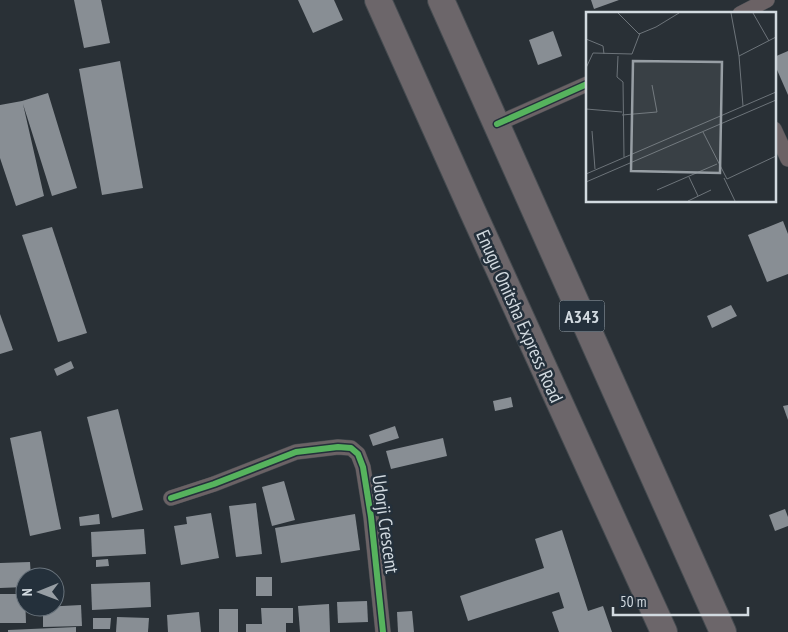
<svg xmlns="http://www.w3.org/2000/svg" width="788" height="632" font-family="'PT Sans Narrow',sans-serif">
  <rect width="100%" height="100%" fill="#293036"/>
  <g fill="#888e94">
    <path d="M74 0H101L110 43 84 48Z"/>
    <path d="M298 0H334L343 20 313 33Z"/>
    <path d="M591 0H619L594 9Z"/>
    <path d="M553 31 562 56 538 65 529 40Z"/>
    <path d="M788 51V95L774 63V57Z"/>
    <path d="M120 61 143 188 102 195 79 69Z"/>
    <path d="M48 93 77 188 52 196 23 104 44 196 16 206 0 158V105L22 101Z"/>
    <path d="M783 221 788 234V274L767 282 748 235Z"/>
    <path d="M52 227 87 333 58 342 22 235Z"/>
    <path d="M731 305 737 316 712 328 707 316Z"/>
    <path d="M0 314 13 350 0 354Z"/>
    <path d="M71 361 74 368 57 376 54 369Z"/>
    <path d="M511 397 513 407 495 411 493 401Z"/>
    <path d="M788 405V420L783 406Z"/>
    <path d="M118 409 143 510 112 518 87 417Z"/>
    <path d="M395 426 399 438 373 446 369 435Z"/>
    <path d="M41 431 61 529 30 536 10 438Z"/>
    <path d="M443 438 447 456 391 469 386 451Z"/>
    <path d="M284 481 295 520 272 526 262 487Z"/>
    <path d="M256 503 262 554 236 557 229 506Z"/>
    <path d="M785 509 788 517V526L775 531 769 515Z"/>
    <path d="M211 513 219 558 181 565 174 526 187 524 186 517Z"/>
    <path d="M99 514 100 524 80 526 79 517Z"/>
    <path d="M355 514 360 550 281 563 275 528Z"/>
    <path d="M144 529 146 554 92 557 91 532Z"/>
    <path d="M562 530 588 611 603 606 612 632H559L552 612 564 608 559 592 468 621 460 596 544 568 535 539Z"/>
    <path d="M108 559 109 566 96 567V560Z"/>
    <path d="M30 562 31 577H25V587L0 588V563Z"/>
    <rect x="256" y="577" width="16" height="19"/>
    <path d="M150 582 151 607 92 610 91 584Z"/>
    <path d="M0 594H25L26 623H0Z"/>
    <path d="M367 601 368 622 338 623 337 602Z"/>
    <path d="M329 604 330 632H300L298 606Z"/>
    <path d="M81 605 82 626 43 627V607Z"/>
    <path d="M261 608H293V623H286V632H246V624H262Z"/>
    <rect x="219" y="609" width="19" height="23"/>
    <path d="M412 611 414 632H398L397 612Z"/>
    <path d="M199 612 201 632H168L167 615Z"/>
    <path d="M117 617 149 618 148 632H116Z"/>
    <path d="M93 618H111L110 629H93Z"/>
    <path d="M76 627V632H8V630Z"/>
  </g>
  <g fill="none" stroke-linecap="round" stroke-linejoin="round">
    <g stroke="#454b50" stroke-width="16">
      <g id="minor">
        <path d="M740 14 767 0"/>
        <path d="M497 124 587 84"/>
        <path d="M774 129 788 159"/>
        <path d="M171 498 214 484 296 452 338 447 351 448 358 454 363 467 371 517 383 632"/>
      </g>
    </g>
    <g stroke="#454b50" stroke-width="28">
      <g id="trunk">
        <path d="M378 0 472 210 664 632"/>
        <path d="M441 0 723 632"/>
      </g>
    </g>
    <use href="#minor" stroke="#6b6265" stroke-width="15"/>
    <use href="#trunk" stroke="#6c666a" stroke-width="26"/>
    <g stroke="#24303b" stroke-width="9">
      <g id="cycleway">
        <path d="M497 124 587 84"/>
        <path d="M171 498 214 484 296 452 338 447 351 448 358 454 363 467 371 517 383 632"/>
      </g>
    </g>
    <use href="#cycleway" stroke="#56b35d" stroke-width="6"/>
  </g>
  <g text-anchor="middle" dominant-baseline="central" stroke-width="5" stroke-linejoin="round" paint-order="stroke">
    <rect fill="#24303b" stroke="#9ea7ae" stroke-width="1" x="559.5" y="300.5" width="45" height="31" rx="4"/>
    <g font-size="18" font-weight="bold" fill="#d2dae0">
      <text x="582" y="316">A343</text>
    </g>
    <g font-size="19" fill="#d2dae0" stroke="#24303b">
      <text transform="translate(520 316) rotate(66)">Enugu Onitsha Express Road</text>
      <text transform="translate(386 524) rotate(82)">Udorji Crescent</text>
    </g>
  </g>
  <g transform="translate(586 12)">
    <rect width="190" height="190" fill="#293036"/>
    <path fill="none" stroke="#6d747a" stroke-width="1" d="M32 1 53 22 70 15 93 1M145 1 153 44 190 25M167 1 183 29M0 27 17 34 18 42M32 44 31 65 37 70 38 145M153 44 157 94M0 56 7 41 46 42 54 21M0 97 36 100M36 103 71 100 66 73M6 119 9 157M117 120 141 167 190 144M0 162 190 80M103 165 112 184M138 166 149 189M0 170 190 88M71 178 131 152M102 189 125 178"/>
    <path fill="#979ea4" fill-opacity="0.15" stroke="#979ea4" stroke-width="2.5" d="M47 49 136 50 134 161 45 159Z"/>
    <rect width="190" height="190" fill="none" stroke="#d2dae0" stroke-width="2.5"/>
  </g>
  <g transform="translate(40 592) rotate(269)"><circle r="24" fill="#24303b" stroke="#6a747d"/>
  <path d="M0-4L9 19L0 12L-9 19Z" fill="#979ea4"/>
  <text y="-8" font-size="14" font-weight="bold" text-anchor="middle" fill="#d2dae0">N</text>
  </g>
  <path d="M613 607v8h135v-8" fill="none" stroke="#d2dae0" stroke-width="2.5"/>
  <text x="620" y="607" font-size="15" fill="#d2dae0" stroke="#24303b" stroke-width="4" paint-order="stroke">50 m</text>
</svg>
